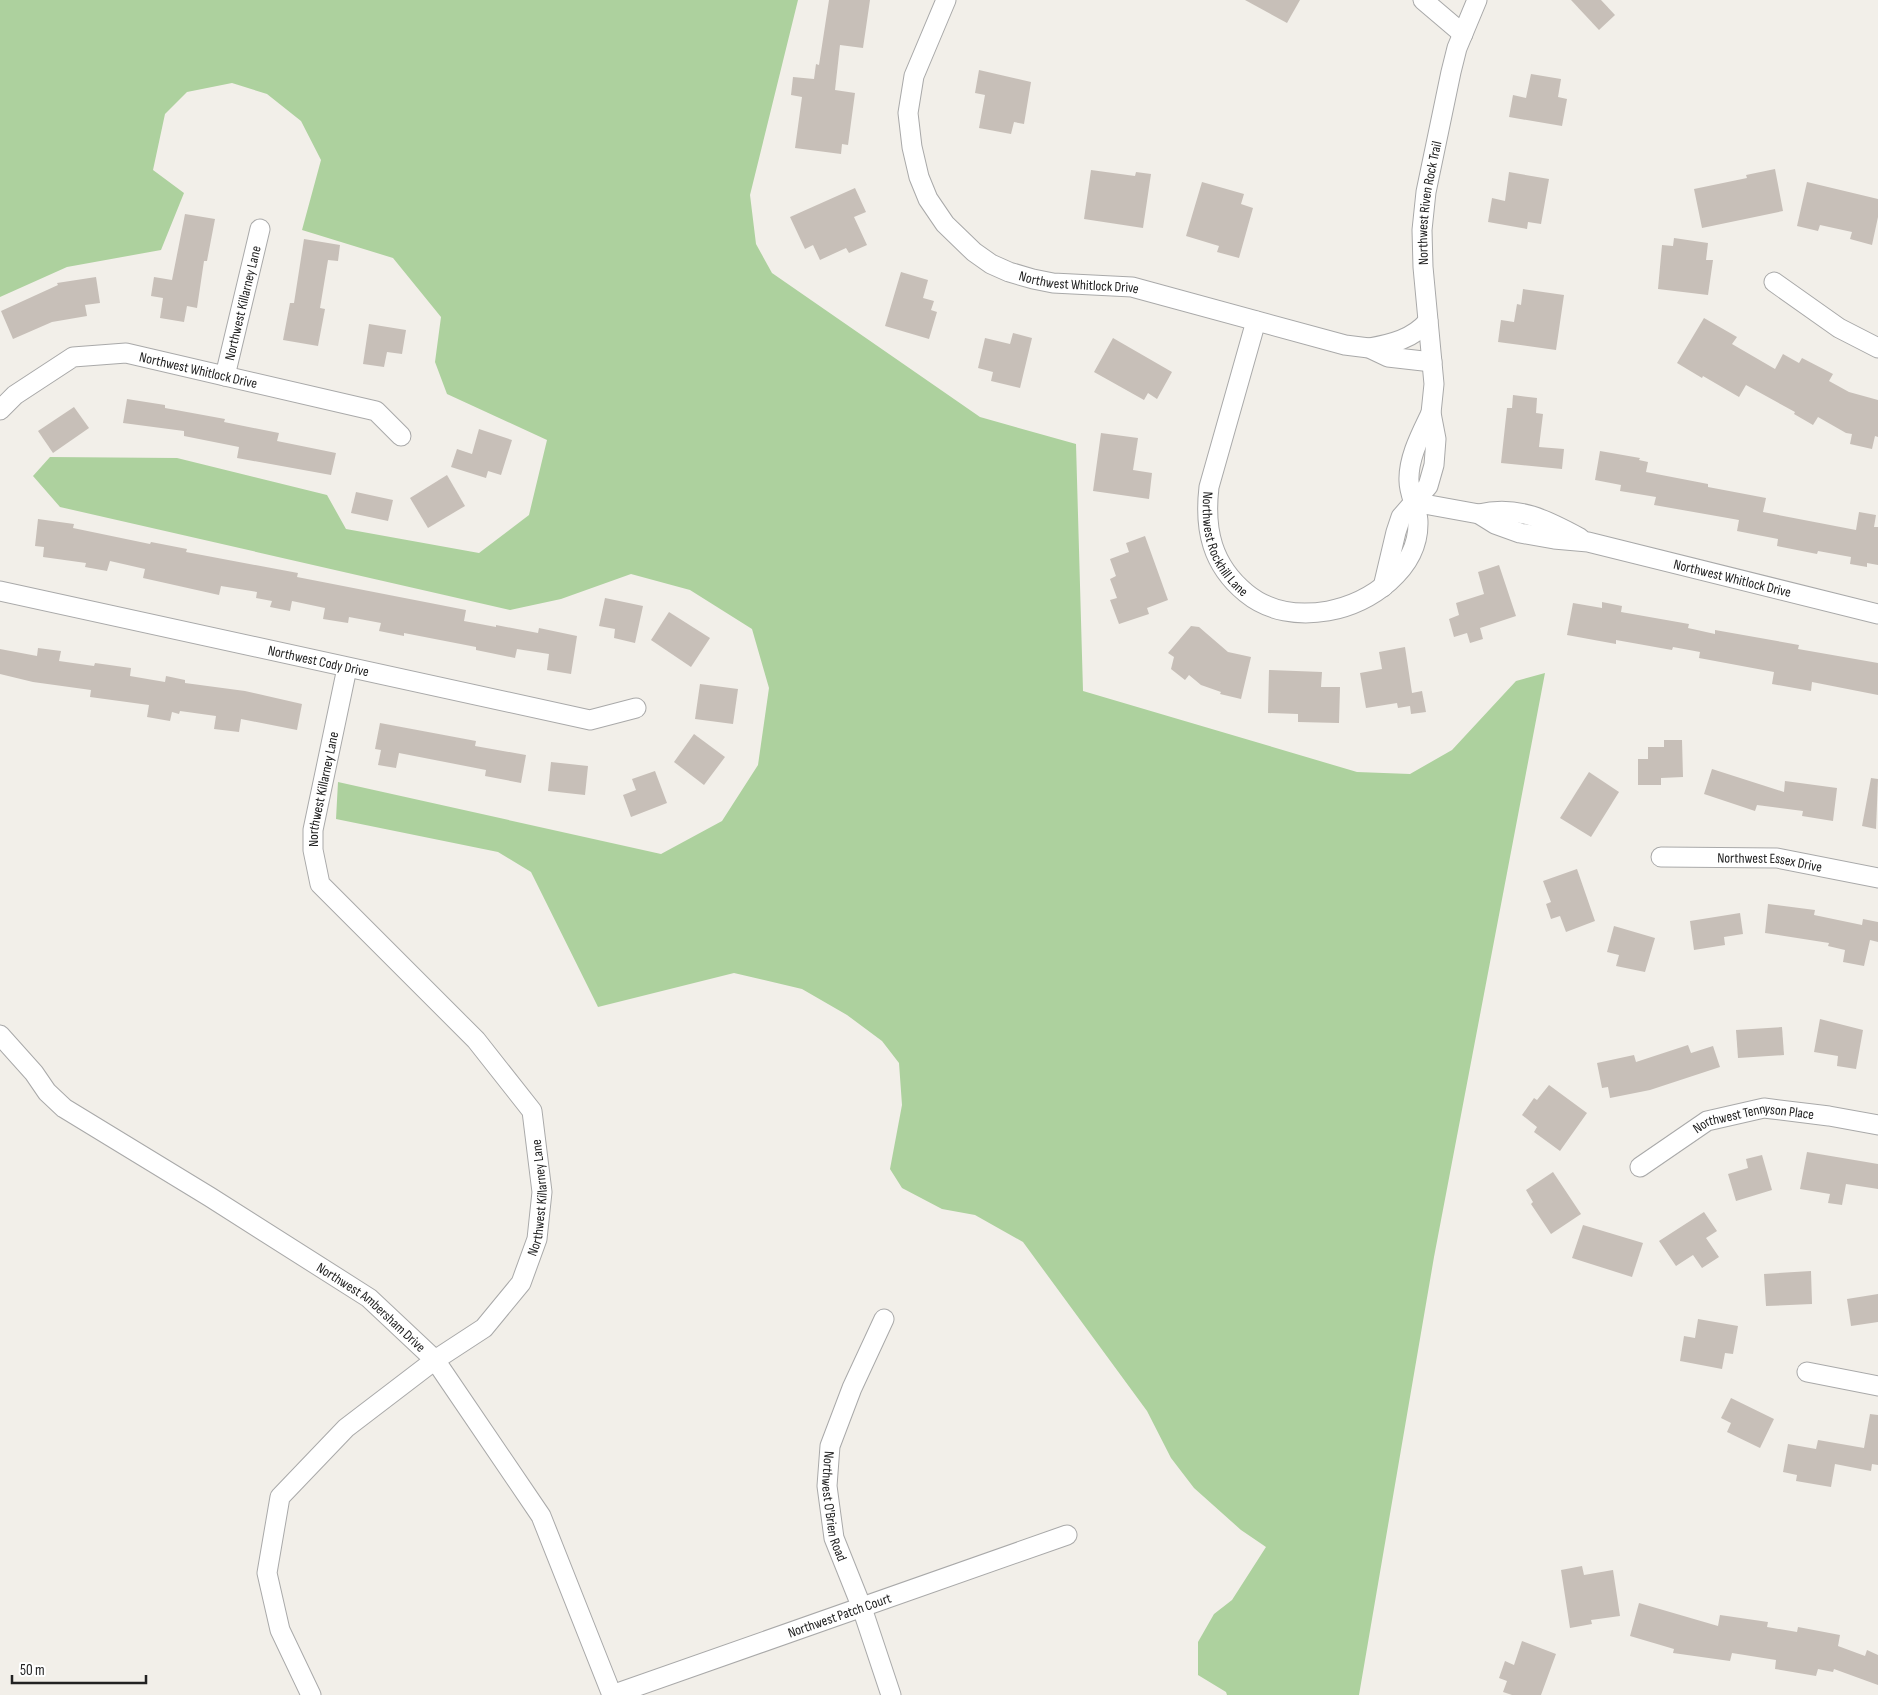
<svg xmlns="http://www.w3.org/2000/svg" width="1878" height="1695" font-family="'Sofia Sans Condensed',sans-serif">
  <rect width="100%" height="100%" fill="#f2efe9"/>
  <path fill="#add19e" d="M0 0H798L750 195 756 244 772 273 980 417 1076 444 1083 691 1357 772 1410 774 1452 750 1516 681 1545 673 1434 1257 1359 1695H1227L1226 1692 1198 1675V1642L1214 1614 1232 1600 1266 1547 1241 1530 1194 1488 1171 1458 1147 1411 1023 1242 975 1215 942 1209 902 1188 890 1169 902 1105 899 1063 882 1041 847 1015 802 989 734 973 598 1007 531 872 498 852 336 819 338 782 661 854 722 821 758 765 769 688 752 629 690 590 631 574 561 599 510 610 60 507 33 476 50 457 177 458 327 495 346 529 479 553 529 515 547 440 447 394 435 362 441 317 393 258 302 230 321 160 301 121 267 94 232 83 187 92 165 114 153 170 184 193 161 250 67 267 0 297Z"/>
  <g fill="#c7bfb8">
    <path d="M829 0H870L863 48 840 45 835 90 855 93 848 145 842 144 841 154 795 148 802 97 791 95 793 77 814 79 816 64 819 65Z"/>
    <path d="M1245 0H1300L1287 23Z"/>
    <path d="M1571 0H1601L1615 15 1599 30Z"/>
    <path d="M979 70 1031 82 1024 124 1014 122 1011 134 979 128 985 95 975 93Z"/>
    <path d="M1531 74 1561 79 1558 97 1567 99 1562 126 1509 117 1513 95 1526 98Z"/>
    <path d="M1775 169 1783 211 1702 228 1694 189 1747 178 1746 175Z"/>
    <path d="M1091 170 1135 176 1136 172 1151 174 1143 228 1084 219Z"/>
    <path d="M1509 172 1549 179 1541 224 1528 222 1527 229 1488 222 1492 198 1505 201Z"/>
    <path d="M1202 182 1244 194 1241 204 1253 208 1239 258 1217 252 1219 246 1186 236Z"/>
    <path d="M1807 182 1878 199V217L1872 245 1850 239 1852 232 1820 225 1818 231 1797 226Z"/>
    <path d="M855 188 866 212 854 217 867 245 849 253 846 248 820 260 813 245 805 249 790 217Z"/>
    <path d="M185 214 215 219 207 261H204L197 308 187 306 184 322 160 318 163 298 151 296 154 277 172 280Z"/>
    <path d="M1674 238 1708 243 1706 260H1713L1708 295 1658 289 1662 245 1673 246Z"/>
    <path d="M304 239 340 245 338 261 328 260 320 308 325 309 318 346 283 340 290 303H294Z"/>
    <path d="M901 272 928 280 923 298 934 301 931 310 937 312 929 339 885 326Z"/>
    <path d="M96 277 100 303 85 305 87 316 52 322 13 339 1 311 58 285 57 283Z"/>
    <path d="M1523 289 1564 295 1556 350 1498 342 1501 320 1514 322 1517 304 1521 305Z"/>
    <path d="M1704 318 1737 337 1732 344 1775 369 1783 354 1799 363 1802 358 1833 374 1829 381 1849 392 1878 400V437L1875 436 1872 449 1850 444 1852 434 1846 433 1818 417 1813 425 1794 414 1795 412 1746 385 1739 397 1703 376 1702 378 1677 363Z"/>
    <path d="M369 324 406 330 402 354 387 352 384 367 363 364Z"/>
    <path d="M1013 333 1032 338 1020 388 991 381 993 372 978 368 985 338 1010 344Z"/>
    <path d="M1113 338 1172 372 1157 399 1148 393 1144 400 1094 372Z"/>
    <path d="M1513 395 1537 398 1536 413 1543 414 1539 447 1564 449 1562 469 1501 463 1507 408H1512Z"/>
    <path d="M127 399 165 405V408L225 419 224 422 279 433 277 441 336 453 331 475 237 458 239 447 184 436V431L123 423Z"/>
    <path d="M74 407 89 428 53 453 38 431Z"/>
    <path d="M479 429 512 440 501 475 488 471 486 478 451 467 457 449 472 454Z"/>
    <path d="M1101 433 1138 438 1133 470 1152 473 1149 499 1093 491Z"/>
    <path d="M1600 451 1640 458 1639 460 1648 462 1646 472 1708 484V487L1766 498 1763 512 1856 530 1859 512 1876 515 1874 527H1878V565L1867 563V567L1850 564 1851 557 1818 551 1817 554 1777 546 1778 539 1737 531 1739 520 1654 505 1656 497 1620 491 1621 485 1595 480Z"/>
    <path d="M447 475 465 506 428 528 410 498Z"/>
    <path d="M356 492 393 500 388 521 351 513Z"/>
    <path d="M38 519 74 524 73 528 150 544 151 542 187 549 186 552 298 573 297 577 466 610 464 621 496 627V625L538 633 539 628 577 636 571 674 547 670 549 654 517 649 515 658 476 650V647L404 633V636L379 631 381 623 349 617 348 623 323 619 325 608 292 601 290 611 270 607 272 601 256 598 257 592 221 586 219 595 143 578 145 569 110 561 107 571 85 567 86 563 43 557 44 547 35 546Z"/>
    <path d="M1145 536 1168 600 1147 608 1149 614 1119 624 1110 600 1117 598 1110 579 1116 576 1110 559 1129 552 1126 543Z"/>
    <path d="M1499 565 1516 616 1480 628 1483 639 1470 643 1467 633 1454 637 1449 619 1459 615 1456 603 1484 594 1478 572Z"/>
    <path d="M605 598 643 606 635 643 614 638 615 629 599 626Z"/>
    <path d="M1602 602 1622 606 1621 612 1689 624 1688 628 1715 634V630L1799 645 1798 649 1878 663V695L1812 682 1811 691 1772 684 1774 672 1699 658 1700 652 1673 647 1672 650 1616 640V644L1567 635 1573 603 1602 608Z"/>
    <path d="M669 612 710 638 691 667 651 640Z"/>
    <path d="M1191 626 1199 627 1228 652 1251 657 1241 699 1220 694 1221 692 1201 685 1189 675 1185 680 1171 669 1174 657 1168 653Z"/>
    <path d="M1405 647 1412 693 1422 691 1426 712 1411 714 1410 706 1398 708 1397 703 1366 708 1360 673 1382 669 1379 652Z"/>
    <path d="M38 648 61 651 59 661 94 666 95 663 131 668 130 676 165 682 166 676 185 680V683L245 691 302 704 297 730 241 719 239 732 214 729 216 716 180 711 179 714 172 712 170 721 147 717 149 705 90 697 91 690 33 682 0 674V649L37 656Z"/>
    <path d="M1269 670 1322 672 1321 687H1340L1339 723 1298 722V714L1268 713Z"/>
    <path d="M700 684 738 689 733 724 695 719Z"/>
    <path d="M380 723 476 741 475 746 526 755 521 783 485 776 486 770 399 753 396 768 378 765 381 750 375 749Z"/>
    <path d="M694 734 725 757 704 785 674 762Z"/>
    <path d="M1664 740H1682L1683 777 1661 778V785H1638V759H1648V747H1664Z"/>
    <path d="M551 762 588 766 585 795 548 791Z"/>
    <path d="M1712 769 1784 792 1785 781 1837 788 1833 821 1802 816 1803 811 1757 805 1755 811 1704 794Z"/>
    <path d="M655 771 667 803 631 817 623 795 636 790 632 779Z"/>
    <path d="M1589 772 1619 792 1591 837 1560 818Z"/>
    <path d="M1871 778 1878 779 1876 829 1862 826Z"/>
    <path d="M1577 869 1595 921 1566 932 1560 916 1551 919 1546 904 1551 902 1543 881Z"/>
    <path d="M1768 904 1815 910 1814 915 1862 925 1863 919 1878 922V942L1870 940 1864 966 1843 962 1845 950 1828 946 1829 943 1765 933Z"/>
    <path d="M1740 913 1743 934 1724 937 1725 945 1694 950 1690 921Z"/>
    <path d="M1614 926 1655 938 1645 972 1616 966 1619 955 1607 952Z"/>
    <path d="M1820 1019 1863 1030 1856 1069 1837 1066 1838 1056 1814 1052Z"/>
    <path d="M1782 1027 1784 1055 1738 1058 1736 1030Z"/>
    <path d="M1688 1045 1691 1053 1713 1046 1720 1067 1650 1090 1610 1098 1608 1087 1602 1088 1597 1063 1634 1055 1636 1062Z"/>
    <path d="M1549 1085 1587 1113 1560 1151 1534 1132 1537 1127 1522 1115 1534 1098 1537 1100Z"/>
    <path d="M1807 1152 1878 1164V1189L1846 1184 1842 1205 1828 1203 1830 1194 1800 1189Z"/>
    <path d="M1762 1155 1772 1190 1736 1201 1728 1174 1748 1168 1746 1159Z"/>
    <path d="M1553 1172 1581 1214 1551 1234 1531 1204 1533 1202 1526 1190Z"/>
    <path d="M1704 1212 1717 1231 1706 1238 1719 1257 1702 1268 1693 1255 1676 1266 1659 1241Z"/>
    <path d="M1583 1225 1643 1243 1632 1277 1572 1258Z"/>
    <path d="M1811 1271 1812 1304 1766 1306 1764 1274Z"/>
    <path d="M1878 1294V1322L1851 1326 1847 1299Z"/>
    <path d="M1698 1319 1738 1326 1733 1354 1725 1353 1722 1369 1680 1361 1684 1336 1695 1338Z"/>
    <path d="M1731 1398 1774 1419 1760 1448 1727 1432 1731 1423 1721 1418Z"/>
    <path d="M1870 1414 1878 1415V1465L1872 1464 1871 1471 1835 1464 1831 1487 1796 1481 1797 1475 1783 1472 1788 1444 1816 1449 1818 1440 1864 1448Z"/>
    <path d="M1582 1566 1584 1575 1613 1570 1620 1616 1591 1620 1592 1624 1570 1628 1561 1570Z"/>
    <path d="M1639 1603 1718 1626 1720 1615 1768 1622 1767 1627 1797 1632 1798 1627 1840 1635 1838 1646 1865 1656 1867 1650 1878 1655V1685L1834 1669 1833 1672 1818 1669 1816 1676 1775 1669 1776 1660 1732 1653 1730 1661 1673 1653 1674 1649 1630 1636Z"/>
    <path d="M1522 1641 1556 1654 1541 1695H1512L1503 1692 1507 1681 1499 1678 1505 1661 1514 1665Z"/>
  </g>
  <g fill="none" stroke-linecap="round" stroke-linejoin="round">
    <g stroke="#a9a9a9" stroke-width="21">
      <g id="street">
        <path id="s1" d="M946 0 914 76 908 113 912 147 919 177 928 199 945 224 974 252 991 264 1009 272 1033 279 1053 283 1132 287 1345 345 1369 348 1388 357 1432 362"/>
        <path d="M1423 0 1463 34"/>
        <path d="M1774 282 1839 328 1878 348"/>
        <path id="s2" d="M1256 321 1209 487C1204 530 1212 565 1246 593 1269 612 1299 616 1328 611 1370 603 1419 570 1418 522 1418 509 1409 495 1409 481 1408 458 1421 434 1431 413"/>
        <path d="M1369 348C1391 344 1413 339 1428 321"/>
        <path id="s3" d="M225 376 260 229"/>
        <path id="s4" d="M0 410 15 395 73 357 126 353 376 411 401 436"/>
        <path id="s5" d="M1413 502 1479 514 1495 524 1520 533 1554 539 1588 542 1878 614"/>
        <path d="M1479 514C1518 505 1547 520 1580 538"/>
        <path id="s6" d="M1383 587 1396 532 1401 517 1428 486 1434 465 1436 439 1431 413 1434 384 1423 267 1422 230 1426 192 1451 72 1457 48 1477 0"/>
        <path id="s7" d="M0 591 590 720 636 708"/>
        <path id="s8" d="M1661 857 1777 858 1878 878"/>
        <path id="s9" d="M0 1035 34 1073 47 1092 64 1108 210 1197 369 1298 435 1360 541 1516 612 1695"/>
        <path id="s10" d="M1640 1167 1707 1121 1764 1108 1829 1116 1878 1125"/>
        <path id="s11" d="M884 1319 852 1388 830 1446 827 1486 834 1538 862 1608 891 1695"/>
        <path d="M1807 1372 1878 1386"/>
        <path id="s12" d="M311 1695 280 1630 267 1573 280 1497 346 1428 435 1360 484 1328 521 1283 537 1239 542 1192 532 1111 476 1040 320 884 313 850V830L347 668"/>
        <path id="s13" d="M612 1695 1067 1535"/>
      </g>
    </g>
    <use href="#street" stroke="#fff" stroke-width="19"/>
  </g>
  <g text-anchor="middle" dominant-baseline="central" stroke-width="4.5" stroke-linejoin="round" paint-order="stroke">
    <g font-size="14" fill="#222" stroke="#fff">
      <text stroke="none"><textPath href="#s6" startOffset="399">Northwest Riven Rock Trail</textPath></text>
      <text stroke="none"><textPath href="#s1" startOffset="391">Northwest Whitlock Drive</textPath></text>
      <text stroke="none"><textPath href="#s3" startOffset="75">Northwest Killarney Lane</textPath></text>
      <text stroke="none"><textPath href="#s4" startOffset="218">Northwest Whitlock Drive</textPath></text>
      <text stroke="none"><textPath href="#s2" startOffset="234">Northwest Rockhill Lane</textPath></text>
      <text stroke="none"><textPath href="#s5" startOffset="330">Northwest Whitlock Drive</textPath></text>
      <text stroke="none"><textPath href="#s7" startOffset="326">Northwest Cody Drive</textPath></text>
      <text stroke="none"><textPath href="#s12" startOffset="1115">Northwest Killarney Lane</textPath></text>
      <text stroke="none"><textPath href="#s8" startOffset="109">Northwest Essex Drive</textPath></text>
      <text stroke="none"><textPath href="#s10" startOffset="128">Northwest Tennyson Place</textPath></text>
      <text stroke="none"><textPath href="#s12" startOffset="620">Northwest Killarney Lane</textPath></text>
      <text stroke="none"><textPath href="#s9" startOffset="464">Northwest Ambersham Drive</textPath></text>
      <text stroke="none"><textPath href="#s11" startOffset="199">Northwest O'Brien Road</textPath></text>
      <text stroke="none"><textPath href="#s13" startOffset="241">Northwest Patch Court</textPath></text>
    </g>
  </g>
  <path d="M12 1675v8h134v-8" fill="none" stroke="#222222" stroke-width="2.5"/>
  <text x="20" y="1675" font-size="15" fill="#222222" stroke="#ffffff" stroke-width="4" paint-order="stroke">50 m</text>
</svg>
